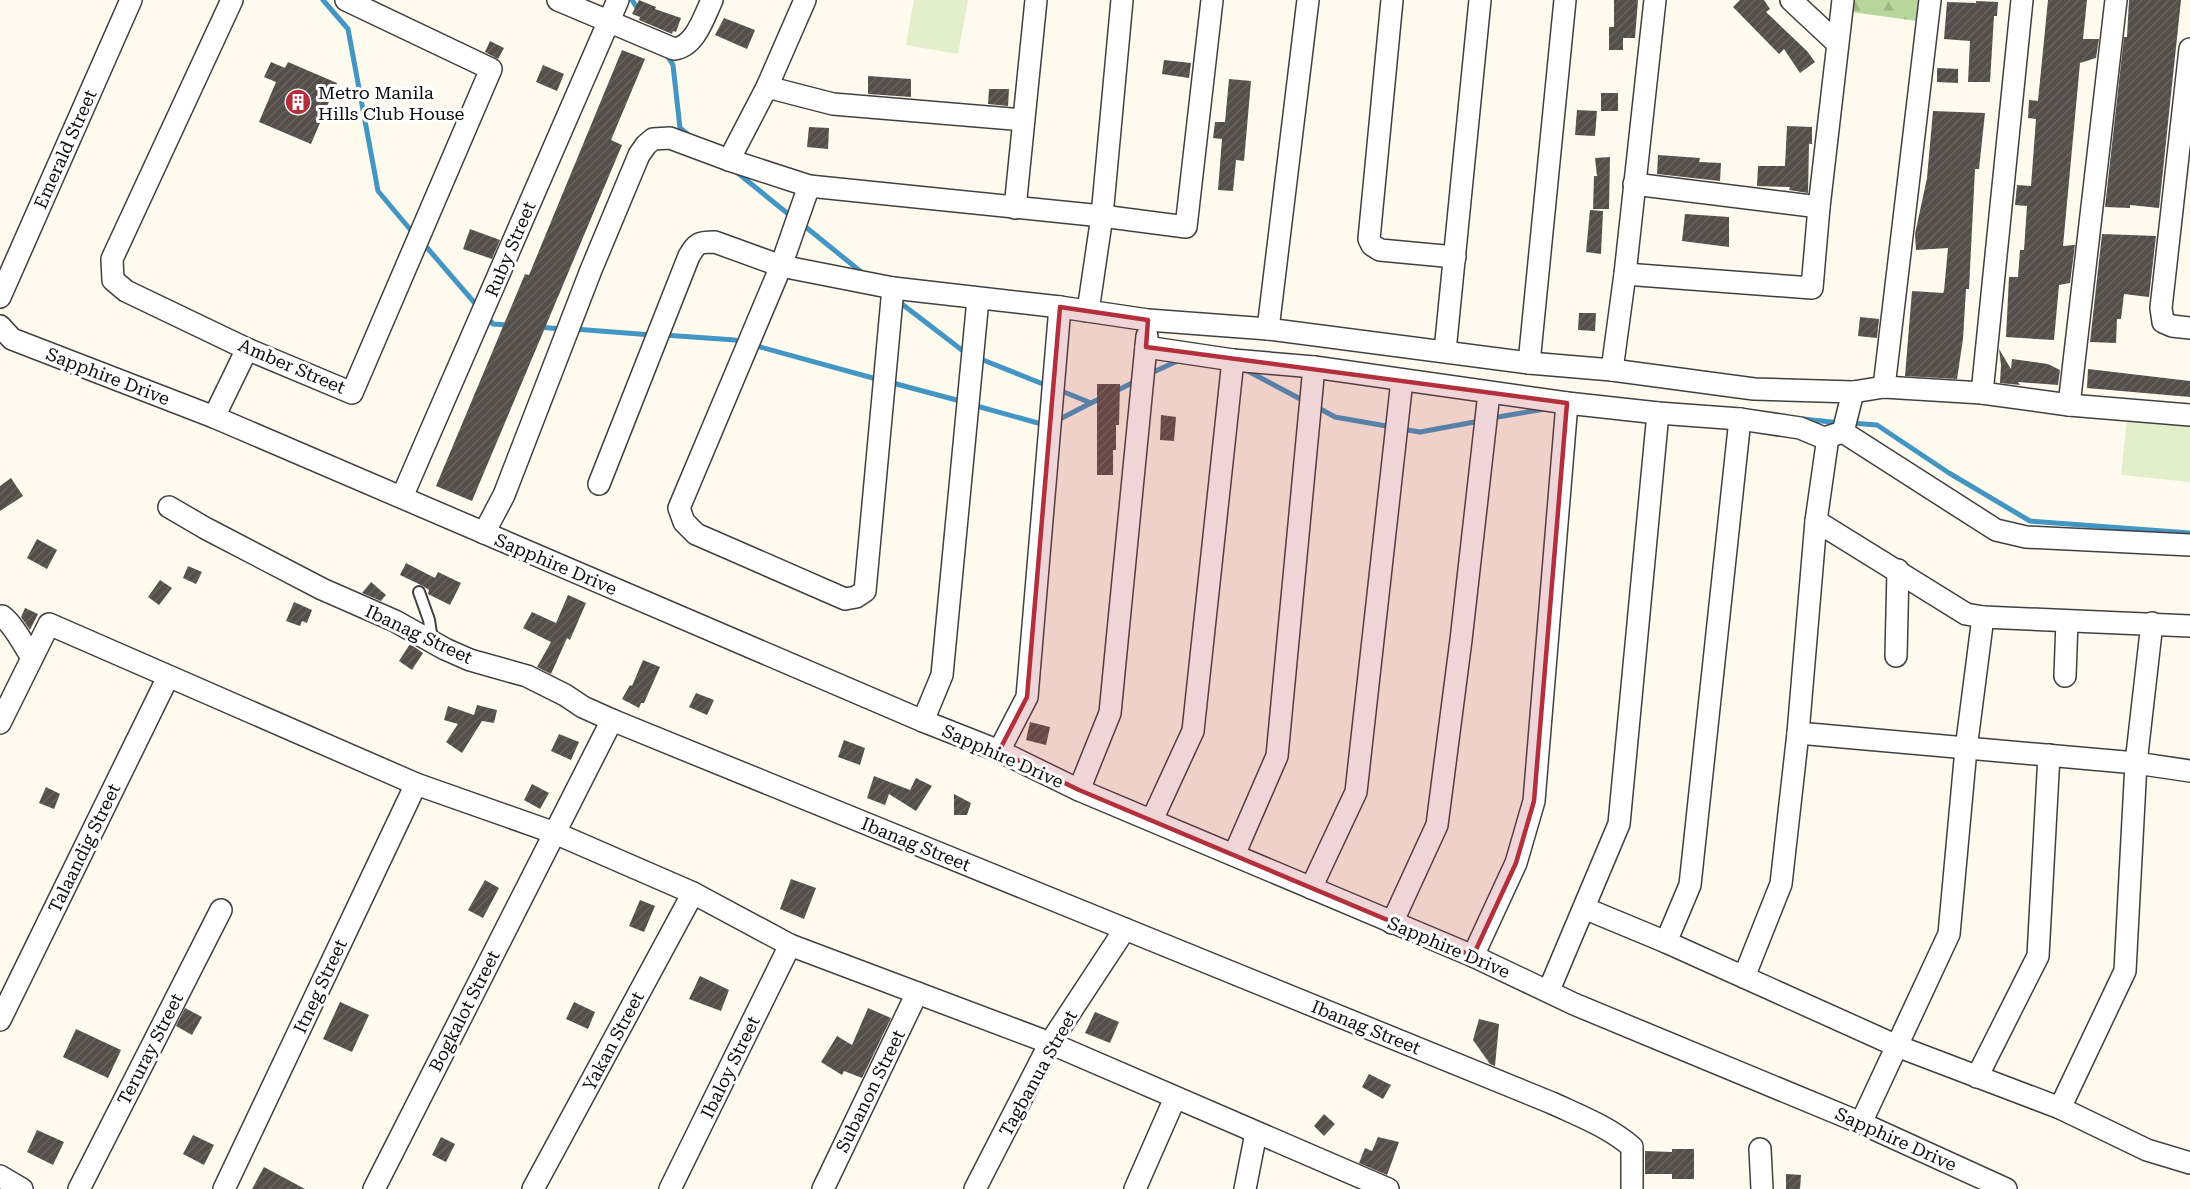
<svg xmlns="http://www.w3.org/2000/svg" width="2190" height="1189" font-family="'Roboto Serif',serif">
  <defs>
    <pattern id="forest-firs" width="22" height="20" patternUnits="userSpaceOnUse" patternTransform="scale(1.5)"><rect width="22" height="20" fill="#b8d59b"/><path d="M5 1l3.5 6h-7zM16 11l3.5 6h-7z" fill="#9db684"/></pattern>
    <pattern id="building-hatch" width="6" height="6" patternUnits="userSpaceOnUse" patternTransform="scale(1.5)"><rect width="6" height="6" fill="#554e4a"/><path d="M-1 1l2-2M0 6l6-6M5 7l2-2" fill="none" stroke="#686360"/></pattern>
  </defs>
  <rect width="100%" height="100%" fill="#fefaee"/>
  <path fill="url(#forest-firs)" d="M1853 0H1919L1917 21 1851 12Z"/>
  <g fill="#e3eecb">
    <path d="M914 0H968L958 54 906 45Z"/>
    <path d="M2127 419 2190 426V482L2121 475Z"/>
  </g>
  <g fill="none" stroke-linecap="round" stroke-linejoin="round">
    <g stroke="#4396c3" stroke-width="5">
      <path d="M323 0 348 29 378 191 414 234"/>
      <path d="M632 0 639 11"/>
      <path d="M667 55 673 65 680 128 691 137"/>
      <path d="M734 170 792 217"/>
      <path d="M802 224 865 275"/>
      <path d="M423 243 479 308"/>
      <path d="M898 301 967 354"/>
      <path d="M485 315 493 324 508 325"/>
      <path d="M538 327 562 329"/>
      <path d="M574 329 652 335"/>
      <path d="M664 335 735 340 744 343"/>
      <path d="M753 345 880 380"/>
      <path d="M978 358 1048 386"/>
      <path d="M1246 370 1306 402"/>
      <path d="M1149 374 1182 359"/>
      <path d="M889 382 964 402"/>
      <path d="M1059 390 1091 403 1103 397"/>
      <path d="M1114 392 1138 380"/>
      <path d="M973 405 1045 425"/>
      <path d="M1315 406 1335 417 1392 427"/>
      <path d="M1492 418 1545 409"/>
      <path d="M1803 419 1841 423"/>
      <path d="M1056 421 1091 403"/>
      <path d="M1851 423 1877 425 1949 473 2030 521 2190 533"/>
      <path d="M1401 429 1420 432 1480 421"/>
    </g>
  </g>
  <g fill="url(#building-hatch)">
    <path d="M639 0 656 7 655 9 681 18 676 32 673 31 672 34 639 20 640 17 632 14Z"/>
    <path d="M1614 0H1638L1635 38H1623V50H1609V27H1614Z"/>
    <path d="M1740 0H1764L1770 9 1766 12 1807 51 1815 62 1800 73 1784 49 1779 54 1733 7Z"/>
    <path d="M2048 0H2087L2083 39H2099L2096 58 2080 63 2063 246 2075 245 2070 283 2059 285 2054 340 2006 337 2009 277H2018L2020 250H2024L2027 206 2015 205 2017 185 2031 186 2036 119 2028 118 2029 100 2038 101Z"/>
    <path d="M2129 0H2181L2159 208 2130 205V208L2105 207 2124 37H2127Z"/>
    <path d="M1976 1 1998 2 1997 16H1994L1990 82H1968L1970 41 1944 39 1947 2 1976 3Z"/>
    <path d="M724 18 755 30 747 49 715 35Z"/>
    <path d="M490 41 504 48 498 59 485 52Z"/>
    <path d="M622 50 645 59 611 140 622 145 472 501 436 486 525 274 529 275Z"/>
    <path d="M1164 60 1191 63 1189 78 1162 74Z"/>
    <path d="M271 62 285 68 288 62 337 83 311 144 259 122 276 82 264 77Z"/>
    <path d="M543 65 564 74 557 91 536 82Z"/>
    <path d="M1937 68 1958 69V83L1937 82Z"/>
    <path d="M868 76 911 79V97L868 94Z"/>
    <path d="M1229 79 1251 81 1244 161 1236 160 1233 191 1218 190 1222 139 1213 138 1215 122H1225Z"/>
    <path d="M989 89H1009L1008 106 988 104Z"/>
    <rect x="1601" y="93" width="17" height="18"/>
    <path d="M1577 110 1597 111 1595 136 1575 135Z"/>
    <path d="M1933 111 1985 113 1979 169H1975L1969 289H1966L1963 339 1957 379 1905 376 1912 291 1943 293 1944 291 1948 248 1916 250 1915 234 1927 178Z"/>
    <path d="M1787 126 1812 127V144H1809L1808 193 1789 190 1790 187 1757 186 1758 166H1785Z"/>
    <path d="M809 127 829 128 828 149 807 147Z"/>
    <path d="M1658 155 1700 158 1699 162 1721 163 1720 181 1657 174Z"/>
    <path d="M1610 157 1609 209H1593L1594 176H1597L1595 158Z"/>
    <path d="M1590 210 1603 211 1601 254 1586 252Z"/>
    <path d="M1685 214 1729 217V247L1682 241Z"/>
    <path d="M470 229 500 240 492 259 463 249Z"/>
    <path d="M2102 234 2156 236 2149 297 2124 294 2121 319H2117L2116 343 2090 342Z"/>
    <path d="M1579 313H1596L1595 331 1578 330Z"/>
    <path d="M1860 317 1879 319 1877 338 1858 336Z"/>
    <path d="M1999 349 2011 369 2012 359 2048 364 2060 370 2058 385 2018 382 2020 385 2000 383 2001 365Z"/>
    <path d="M2088 369 2190 381V397L2087 388Z"/>
    <path d="M1097 384H1120L1119 425H1116V450H1113V475H1097Z"/>
    <path d="M1161 415 1176 417 1174 441 1160 440Z"/>
    <path d="M11 478 23 496 0 511V486Z"/>
    <path d="M37 539 57 550 47 569 27 558Z"/>
    <path d="M406 563 435 578 438 572 461 583 450 605 428 594 429 590 423 586 400 575Z"/>
    <path d="M188 566 202 572 196 584 183 578Z"/>
    <path d="M160 580 172 588 159 605 148 597Z"/>
    <path d="M371 582 386 595 381 601 362 593Z"/>
    <path d="M568 595 586 603 570 640 567 638 551 674 537 667 551 642 523 628 532 612 556 623Z"/>
    <path d="M294 602 312 610 307 623 302 621 300 626 286 621Z"/>
    <path d="M25 608 38 614 30 630 21 617Z"/>
    <path d="M410 644 423 653 412 670 399 661Z"/>
    <path d="M643 660 660 667 644 703H641L639 708 622 699 630 685 632 686Z"/>
    <path d="M696 693 714 700 707 715 689 707Z"/>
    <path d="M477 705 497 710 494 723 482 721 462 753 446 742 458 724 444 720 448 706 474 715Z"/>
    <path d="M1030 722 1050 727 1046 745 1026 740Z"/>
    <path d="M559 734 579 742 571 760 551 751Z"/>
    <path d="M844 740 865 748 860 765 838 757Z"/>
    <path d="M874 776 910 790 916 778 932 786 916 811 889 794 885 805 867 798Z"/>
    <path d="M532 784 549 793 540 809 524 800Z"/>
    <path d="M46 787 60 794 54 809 39 803Z"/>
    <path d="M954 794 971 803 967 815H954Z"/>
    <path d="M791 879 816 888 804 919 780 909Z"/>
    <path d="M485 880 499 888 483 918 468 910Z"/>
    <path d="M640 900 655 906 644 932 629 926Z"/>
    <path d="M700 976 729 990 721 1011 689 999Z"/>
    <path d="M340 1002 369 1015 352 1052 323 1039Z"/>
    <path d="M574 1002 595 1012 588 1029 566 1019Z"/>
    <path d="M185 1008 202 1017 192 1035 176 1026Z"/>
    <path d="M868 1008 891 1018 862 1078 844 1071 842 1075 821 1062 837 1036 852 1045Z"/>
    <path d="M1095 1012 1119 1022 1110 1043 1085 1033Z"/>
    <path d="M1479 1019 1499 1024 1495 1066 1490 1064 1473 1040Z"/>
    <path d="M76 1029 121 1050 108 1078 63 1057Z"/>
    <path d="M1369 1074 1391 1085 1383 1099 1362 1087Z"/>
    <path d="M1324 1114 1335 1124 1324 1136 1314 1126Z"/>
    <path d="M37 1130 64 1142 53 1165 27 1152Z"/>
    <path d="M193 1135 214 1145 204 1165 183 1154Z"/>
    <path d="M441 1137 455 1144 446 1162 432 1155Z"/>
    <path d="M1378 1137 1399 1142 1387 1175 1359 1163 1365 1148 1372 1151Z"/>
    <path d="M1672 1149H1694V1179H1672V1174H1645V1151L1672 1152Z"/>
    <path d="M264 1167 305 1189H252Z"/>
    <path d="M1786 1174 1801 1175 1800 1189H1786Z"/>
  </g>
  <g fill="none" stroke-linecap="round" stroke-linejoin="round">
    <g stroke="#404040" stroke-width="14">
      <path id="service" d="M419 592 429 620 432 640"/>
    </g>
    <g stroke="#404040" stroke-width="24">
      <g id="minor">
        <path d="M232 0 112 259 113 280 126 291 247 349 352 393 491 69 346 0"/>
        <path d="M558 0 674 49C695 47 704 17 712 0"/>
        <path d="M1392 0 1369 239 1372 245 1380 250 1455 257"/>
        <path d="M1791 0 1837 43"/>
        <path d="M2190 49 2161 308 2163 322 2172 326 2190 328"/>
        <path d="M767 87 833 104 1023 120"/>
        <path d="M729 160 767 87 805 0"/>
        <path d="M1634 184 1819 207"/>
        <path d="M809 186 781 266 679 508 684 522 696 534 845 599 856 597 865 591 893 288"/>
        <path d="M1015 208 1036 0"/>
        <path d="M1625 274 1812 288 1819 207 1843 0"/>
        <path d="M0 297 131 0"/>
        <path d="M1088 311 1102 216 1122 0"/>
        <path d="M0 326 12 339 214 417 923 721 999 751 1079 790 1473 956 1574 1004 1861 1123 2006 1189"/>
        <path d="M1268 329 1308 0"/>
        <path d="M1146 347 1233 360 1314 367 1567 403 1658 413 1740 419 1800 428 1824 438 1843 432"/>
        <path d="M1445 351 1480 0"/>
        <path d="M1529 363 1565 0"/>
        <path d="M1612 370 1625 274 1655 0"/>
        <path d="M1884 387 1930 0"/>
        <path d="M1853 392 1843 432 1996 530 2026 537 2190 545"/>
        <path d="M1982 393 2022 0"/>
        <path d="M2069 405 2116 0"/>
        <path d="M214 417 247 349"/>
        <path d="M599 484 689 256C697 243 698 242 715 242L781 266 893 288 1060 307 1148 320 1268 329 1529 363 1612 370 1754 389 1853 392 1884 387 1982 393 2069 405 2190 415"/>
        <path d="M402 497 618 0"/>
        <path d="M169 507 205 528 322 589 395 621 445 649 470 660 527 676 565 695 583 707 612 720 1552 1103C1580 1116 1609 1127 1632 1147V1189"/>
        <path d="M1816 521 1966 614 1983 617 2190 626"/>
        <path d="M484 533 504 495 591 270 639 155 646 145 653 139 670 138 729 160 809 186 1102 216 1186 227 1212 0"/>
        <path d="M2 616C13 624 24 645 32 658"/>
        <path d="M1896 656 1898 570"/>
        <path d="M2065 676 2067 621"/>
        <path d="M923 721 942 675 978 299"/>
        <path d="M0 723 49 624 416 784 555 833 693 893 790 945 1050 1043 1388 1189"/>
        <path d="M1798 733 2136 763 2190 771"/>
        <path d="M999 751 1027 697 1060 307"/>
        <path d="M1079 790 1110 713 1147 336"/>
        <path d="M1152 820 1193 731 1233 360"/>
        <path d="M1234 855 1277 756 1314 367"/>
        <path d="M1311 888 1356 792 1402 380"/>
        <path d="M1584 908 1666 942 1897 1046 2060 1108 2147 1150 2190 1163"/>
        <path d="M1392 923 1437 825 1461 640 1489 393"/>
        <path d="M1666 942 1690 885 1740 419"/>
        <path d="M1473 956 1516 863 1534 801 1567 403"/>
        <path d="M1744 977 1781 884 1798 733 1816 521 1827 444 1824 438"/>
        <path d="M1549 990 1619 824 1658 413"/>
        <path d="M0 1020 168 677"/>
        <path d="M1977 1077 2038 956 2049 755"/>
        <path d="M2060 1108 2125 971 2136 763 2152 623"/>
        <path d="M1861 1123 1949 934 1966 749 1983 617"/>
        <path d="M1760 1149 1762 1189"/>
        <path d="M0 1176 22 1189"/>
        <path d="M79 1189 221 910"/>
        <path d="M224 1189 416 784"/>
        <path d="M374 1189 612 720"/>
        <path d="M533 1189 693 893"/>
        <path d="M670 1189 790 945"/>
        <path d="M823 1189 917 993"/>
        <path d="M975 1189 1050 1043 1125 929"/>
        <path d="M1135 1189 1175 1098"/>
        <path d="M1245 1189 1256 1133"/>
      </g>
    </g>
    <use href="#service" stroke="#fff" stroke-width="10"/>
    <use href="#minor" stroke="#fff" stroke-width="21"/>
  </g>
  <path fill="#b32f3c" fill-opacity="0.2" stroke="#b32f3c" stroke-width="4.5" stroke-linejoin="round" d="M1060 307 1148 320 1146 347 1567 403 1534 801 1516 863 1473 956 1079 790 999 751 1027 697Z"/>
  <defs>
    <g id="building-disc" transform="scale(1.35)"><circle r="9.5" fill="#b32f3c" stroke="#fff"/><path d="M-4-6H4V6H1V3H-1V6H-4ZM-2.5-4.3h1.7v1.8h-1.7ZM.8-4.3h1.7v1.8H.8ZM-2.5-1h1.7V.8h-1.7ZM.8-1h1.7V.8H.8Z" fill="#fff"/></g>
  </defs>
  <g fill-rule="evenodd">
    <use href="#building-disc" x="298" y="102"/>
  </g>
  <g text-anchor="middle" dominant-baseline="central" stroke-width="6" stroke-linejoin="round" paint-order="stroke">
    <g font-size="18" fill="#0d0d0d" stroke="#fff" text-anchor="start">
      <text x="318" y="92">Metro Manila<tspan x="318" dy="21">Hills Club House</tspan></text>
    </g>
    <g font-size="18" fill="#0d0d0d" stroke="#fff">
      <text transform="translate(65 149) rotate(-66)">Emerald Street</text>
      <text transform="translate(510 249) rotate(-67)">Ruby Street</text>
      <text transform="translate(292 366) rotate(23)">Amber Street</text>
      <text transform="translate(108 376) rotate(21)">Sapphire Drive</text>
      <text transform="translate(556 564) rotate(23)">Sapphire Drive</text>
      <text transform="translate(419 634) rotate(25)">Ibanag Street</text>
      <text transform="translate(1003 756) rotate(24)">Sapphire Drive</text>
      <text transform="translate(916 844) rotate(22)">Ibanag Street</text>
      <text transform="translate(84 848) rotate(-64)">Talaandig Street</text>
      <text transform="translate(1449 947) rotate(23)">Sapphire Drive</text>
      <text transform="translate(320 986) rotate(-65)">Itneg Street</text>
      <text transform="translate(464 1011) rotate(-63)">Bogkalot Street</text>
      <text transform="translate(1366 1027) rotate(22)">Ibanag Street</text>
      <text transform="translate(613 1041) rotate(-62)">Yakan Street</text>
      <text transform="translate(150 1049) rotate(-63)">Teruray Street</text>
      <text transform="translate(730 1067) rotate(-64)">Ibaloy Street</text>
      <text transform="translate(1038 1073) rotate(-61)">Tagbanua Street</text>
      <text transform="translate(870 1091) rotate(-64)">Subanon Street</text>
      <text transform="translate(1896 1139) rotate(24)">Sapphire Drive</text>
    </g>
  </g>
</svg>
